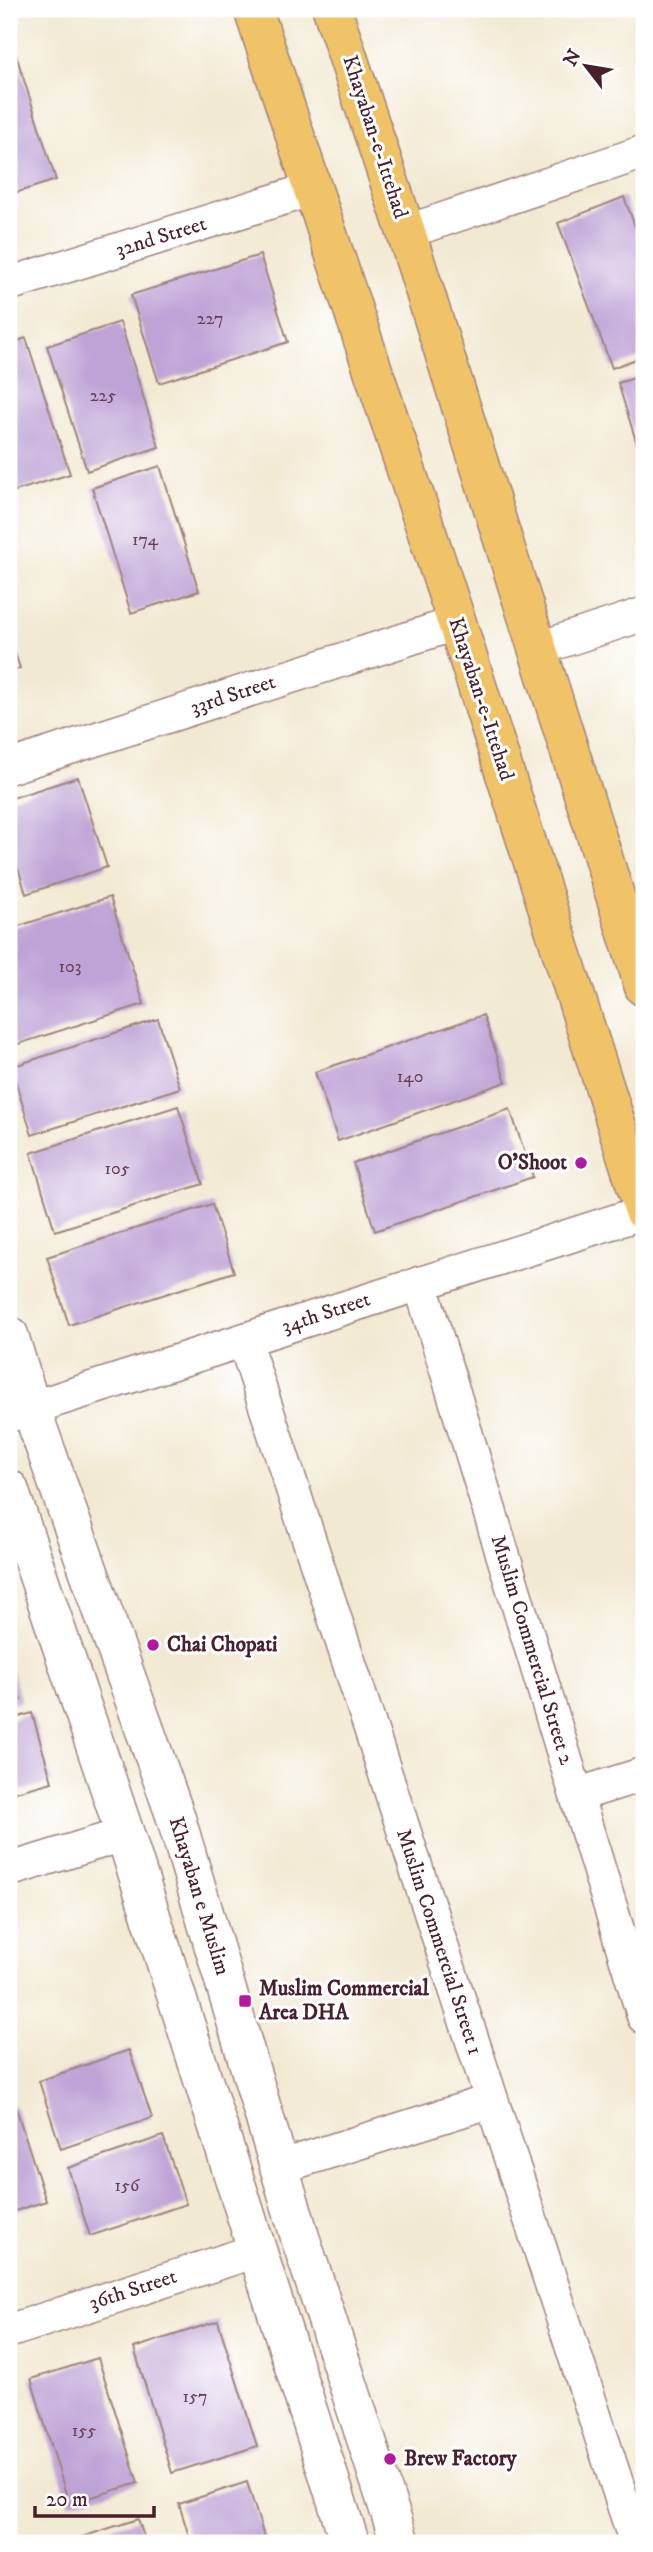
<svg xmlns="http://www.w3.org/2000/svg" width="653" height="2552" font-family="'IM FELL DW Pica',serif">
  <rect width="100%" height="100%" fill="#fff"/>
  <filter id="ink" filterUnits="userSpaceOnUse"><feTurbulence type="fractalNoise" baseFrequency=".0143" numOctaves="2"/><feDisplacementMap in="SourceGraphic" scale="14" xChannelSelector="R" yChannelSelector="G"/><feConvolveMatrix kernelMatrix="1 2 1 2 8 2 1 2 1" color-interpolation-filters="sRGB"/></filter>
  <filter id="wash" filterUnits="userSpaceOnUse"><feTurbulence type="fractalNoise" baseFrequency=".00686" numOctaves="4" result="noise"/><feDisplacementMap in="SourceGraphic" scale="28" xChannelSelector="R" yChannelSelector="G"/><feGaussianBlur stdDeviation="1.57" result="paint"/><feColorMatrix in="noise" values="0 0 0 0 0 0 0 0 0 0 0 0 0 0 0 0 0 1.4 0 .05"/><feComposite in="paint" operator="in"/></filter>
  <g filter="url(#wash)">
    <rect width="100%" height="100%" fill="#f2e9d2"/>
    <g id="blocks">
      <g fill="#bea3d6">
        <path d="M16 55 56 180 9 195V57Z"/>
        <path d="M624 197 644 250V356L612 368 558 223Z"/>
        <path d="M260 255 288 342 159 383 131 295Z"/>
        <path d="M120 322 159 447 87 471 47 346Z"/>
        <path d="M26 338 70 474 9 493V344Z"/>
        <path d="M644 375V467L618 383Z"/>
        <path d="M160 466 199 591 131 613 92 488Z"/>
        <path d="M9 635 20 668 9 671Z"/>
        <path d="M78 777 107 867 26 894 9 838V799Z"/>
        <path d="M110 897 144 1004 9 1047V929Z"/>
        <path d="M483 1015 506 1082 338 1141 315 1072Z"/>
        <path d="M158 1019 180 1088 32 1135 11 1067Z"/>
        <path d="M178 1106 203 1184 55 1231 31 1153Z"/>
        <path d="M510 1109 533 1177 375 1231 353 1163Z"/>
        <path d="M212 1204 234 1272 69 1325 47 1257Z"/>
        <path d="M9 1661 21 1701 9 1705Z"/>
        <path d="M32 1713 52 1782 9 1794V1720Z"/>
        <path d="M129 2050 152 2118 61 2149 39 2081Z"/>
        <path d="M15 2105 46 2201 9 2213V2108Z"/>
        <path d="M163 2136 186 2204 90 2236 68 2168Z"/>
        <path d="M218 2321 257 2446 172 2473 134 2348Z"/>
        <path d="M98 2358 138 2483 69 2504 31 2379Z"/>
        <path d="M247 2482 266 2543H191L179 2504Z"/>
        <path d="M138 2519 146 2543H63Z"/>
      </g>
    </g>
  </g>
  <g filter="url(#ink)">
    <use href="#blocks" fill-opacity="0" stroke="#9e847e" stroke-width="2"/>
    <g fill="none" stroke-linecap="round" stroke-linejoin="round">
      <g stroke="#9e847e" stroke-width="36">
        <g id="minor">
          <path d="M406 232 644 152"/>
          <path d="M9 284 312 189"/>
          <path d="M537 649 644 614"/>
          <path d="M9 767 457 623"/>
          <path d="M420 1283 644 2017"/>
          <path d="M244 1340 636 2543"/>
          <path d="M9 1415 644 1212"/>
          <path d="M577 1795 644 1774"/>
          <path d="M9 1870 125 1834"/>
          <path d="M280 2167 491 2101"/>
          <path d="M9 2331 258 2250"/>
        </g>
      </g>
      <g stroke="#9e847e" stroke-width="41">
        <g id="tertiary">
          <path d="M9 1335 31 1408 175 1815 300 2237 400 2543"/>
          <path d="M9 1489 125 1834 350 2543"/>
        </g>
      </g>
      <g stroke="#9e847e" stroke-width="41">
        <g id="primary">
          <path d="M253 9 457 623 644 1211"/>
          <path d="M332 9 406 232 644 987"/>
        </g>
      </g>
      <use href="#minor" stroke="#fff" stroke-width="33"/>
      <use href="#tertiary" stroke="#fff" stroke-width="38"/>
      <use href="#primary" stroke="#f1c369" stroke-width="38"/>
    </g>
  </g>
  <g fill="#b5179e" stroke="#fff" stroke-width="2.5">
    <circle cx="581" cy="1163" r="7"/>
    <circle cx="153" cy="1645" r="7"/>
    <rect x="238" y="1994" width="14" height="14" rx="3.5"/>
    <circle cx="390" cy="2459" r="7"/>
  </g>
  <g text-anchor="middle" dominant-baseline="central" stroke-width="6" stroke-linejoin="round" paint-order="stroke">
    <g font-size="18" fill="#674056">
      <text x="210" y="319">227</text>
      <text x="103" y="396">225</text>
      <text x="145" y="540">174</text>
      <text x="70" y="967">103</text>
      <text x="410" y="1077">140</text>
      <text x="117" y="1169">105</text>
      <text x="127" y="2186">156</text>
      <text x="195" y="2397">157</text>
      <text x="84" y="2431">155</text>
    </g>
    <g font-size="21" fill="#4a1f2b" stroke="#fff">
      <text transform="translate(375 137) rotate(72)">Khayaban-e-Ittehad</text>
      <text transform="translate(161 237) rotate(-17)">32nd Street</text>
      <text transform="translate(233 695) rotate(-18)">33rd Street</text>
      <text transform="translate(481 699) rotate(72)">Khayaban-e-Ittehad</text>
      <text transform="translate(326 1313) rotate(-18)">34th Street</text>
      <text transform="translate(532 1650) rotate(73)">Muslim Commercial Street 2</text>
      <text transform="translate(199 1896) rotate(73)">Khayaban e Muslim</text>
      <text transform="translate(439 1942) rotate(72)">Muslim Commercial Street 1</text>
      <text transform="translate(133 2290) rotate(-18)">36th Street</text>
    </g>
    <g font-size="21" font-weight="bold" fill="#4a1f2b" stroke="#fff" text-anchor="start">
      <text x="567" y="1163" text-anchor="end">O'Shoot</text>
      <text x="167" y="1645">Chai Chopati</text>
      <text x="259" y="1989">Muslim Commercial<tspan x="259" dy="24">Area DHA</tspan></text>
      <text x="404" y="2459">Brew Factory</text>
    </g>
  </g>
  <rect width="653" height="2552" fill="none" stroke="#fff" stroke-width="35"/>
  <g transform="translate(586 66) rotate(301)" stroke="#ffffff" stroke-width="5" paint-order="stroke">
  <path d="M0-5L12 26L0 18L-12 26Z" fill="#4a1f2b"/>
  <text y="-10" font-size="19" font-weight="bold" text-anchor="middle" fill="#4a1f2b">N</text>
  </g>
  <path d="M35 2506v10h119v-10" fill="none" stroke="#4a1f2b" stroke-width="3.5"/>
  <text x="46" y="2506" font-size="21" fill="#4a1f2b" stroke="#ffffff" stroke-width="5" paint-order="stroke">20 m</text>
</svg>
